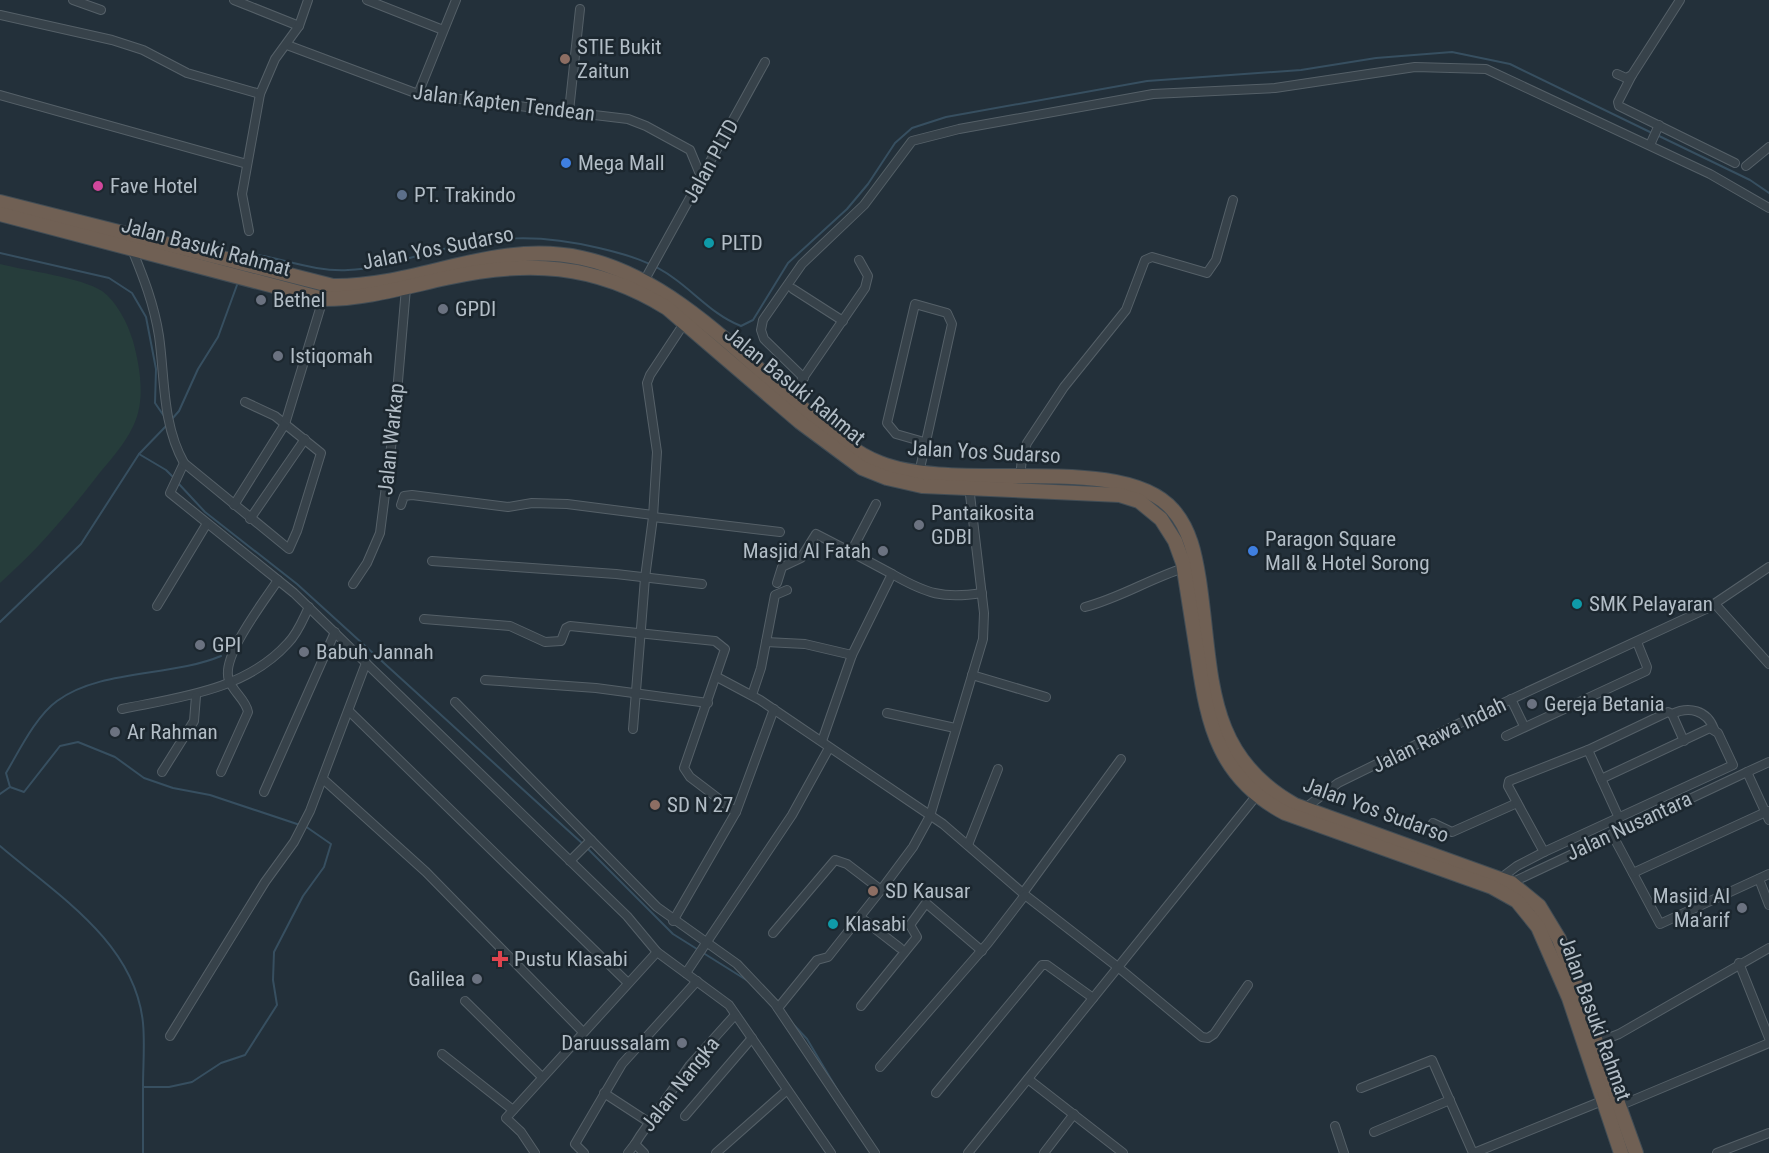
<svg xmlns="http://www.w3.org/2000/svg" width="1769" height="1153" font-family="'Roboto Condensed',sans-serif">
  <rect width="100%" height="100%" fill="#23303a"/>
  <path fill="#263d3b" d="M0 264C27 271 80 277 102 291 117 302 128 324 133 341 139 363 144 391 138 413 132 436 113 457 98 475 68 514 37 550 0 583Z"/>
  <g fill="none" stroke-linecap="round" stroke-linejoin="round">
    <g stroke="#374f60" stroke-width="2">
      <path d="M1657 135 1750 180 1769 193"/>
      <path d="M0 253 109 278 132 293 146 317 156 369 155 403 166 419"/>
      <path d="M247 257 253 254C284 259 316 272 348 270 377 269 404 259 432 252 494 236 536 233 599 248 625 254 653 262 675 279 697 295 715 316 741 326L753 320 788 263 847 209 868 184 895 143 912 128 946 117 1147 81 1301 70 1376 58 1452 52 1510 64 1652 133"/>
      <path d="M172 419 179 411 198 369 218 337 237 285"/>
      <path d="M168 424 139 454 166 470 174 478"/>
      <path d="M178 483 205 512 297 584 583 844"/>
      <path d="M0 622 81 544 139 454"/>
      <path d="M10 787 24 792 60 746 78 742 115 757 144 778 173 788 210 795 300 825"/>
      <path d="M10 787 6 773C19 751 36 716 57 701 100 669 171 677 221 656"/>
      <path d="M0 794 10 787"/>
      <path d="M0 846C56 894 135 942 143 1023 145 1044 143 1066 143 1087"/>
      <path d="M587 848 673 934 748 981"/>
      <path d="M793 1024 807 1039 838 1091"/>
      <path d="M143 1153V1087H169L192 1082 221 1063 245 1055 277 1005 273 980 274 952 303 896 324 867 331 844 305 826"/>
    </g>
    <g stroke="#556068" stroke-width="10">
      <g id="street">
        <path d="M73 0 101 10"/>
        <path d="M234 0 299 26"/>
        <path d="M367 0 443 30"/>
        <path d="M0 15 112 40 143 50 187 73 260 94"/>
        <path d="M287 45 418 94 628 119 646 126 690 150 702 179"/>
        <path d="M1617 74 1626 78 1632 75 1680 0"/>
        <path d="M1632 75 1618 102 1619 106 1735 163"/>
        <path d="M418 94 456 0"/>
        <path d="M0 95 247 164"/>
        <path d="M569 111 580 9"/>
        <path d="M1650 145 1659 125"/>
        <path d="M1746 166 1769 147"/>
        <path d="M249 231 242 194 260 94 275 59 299 26 308 0"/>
        <path d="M131 247C143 276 154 304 159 336 165 378 162 424 184 463L170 493 294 593 366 663 310 811 294 842 265 882 170 1036"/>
        <path d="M643 283 765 62"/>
        <path d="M793 289 843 321"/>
        <path d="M804 378 764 339 761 330 763 320 802 264 864 205 912 141 959 129 1153 94 1275 88 1415 67 1486 69 1710 174 1769 208"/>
        <path d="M790 397 865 288 868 276 859 260"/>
        <path d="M184 463 289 549 297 531 321 453 275 416 245 402"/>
        <path d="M919 473 952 324 947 313 915 304 887 423 896 434 924 442"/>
        <path d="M1020 478 1022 458 1027 443 1064 387 1126 310 1145 260 1152 257 1207 273 1216 260 1233 200"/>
        <path d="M234 505 285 424 323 299"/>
        <path d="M401 505 404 496 412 495 508 507 532 503 567 504 653 515"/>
        <path d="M653 517 780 532"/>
        <path d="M250 519 305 439"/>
        <path d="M432 561 616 574 702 584"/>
        <path d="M892 574C927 594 943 599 982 593"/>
        <path d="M777 583 782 567 801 558 816 534 851 552"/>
        <path d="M353 584 367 563 380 533 395 416 406 288"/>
        <path d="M1715 604 1769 664"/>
        <path d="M157 606 206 525"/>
        <path d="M1085 607C1120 598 1149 579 1184 568"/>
        <path d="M424 619 510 626 545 642 561 641 566 628 570 626 715 641 725 649 684 768 690 777 736 812"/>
        <path d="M766 642 805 644 852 655"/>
        <path d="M366 663 627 916 657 952"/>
        <path d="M972 675 1046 697"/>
        <path d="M717 677 760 700 943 824 1025 895 1119 968 1202 1037 1208 1038 1214 1034 1248 985"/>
        <path d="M485 680 596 688 708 703"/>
        <path d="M752 695 761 668 775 595 787 590"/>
        <path d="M1511 699 1524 726"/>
        <path d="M455 702 657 907 737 964 775 1004 875 1153"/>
        <path d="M122 709C180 697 246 690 288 643 298 633 303 619 309 607"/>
        <path d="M349 711 627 982"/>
        <path d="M887 713 955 728"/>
        <path d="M1672 714C1689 706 1707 710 1714 729"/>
        <path d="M633 729 645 578 653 517 657 452 647 383 650 375 685 322"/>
        <path d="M1506 736 1646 671 1647 667 1637 642"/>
        <path d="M822 741 852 655 892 574 851 552 876 504"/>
        <path d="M1588 750 1619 818"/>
        <path d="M162 772 194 721 196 696"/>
        <path d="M221 772 248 712C246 700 233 692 229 680 220 657 265 600 278 580"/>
        <path d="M1747 772 1769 762"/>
        <path d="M323 779 426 872 583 1032"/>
        <path d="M264 792 335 632"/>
        <path d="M1304 809 1338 783 1460 723 1708 608 1769 567"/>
        <path d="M1433 823 1452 832 1517 803"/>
        <path d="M1612 834 1660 924 1769 874"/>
        <path d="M968 845 998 769"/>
        <path d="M1544 852 1508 786 1509 781 1588 750 1668 712 1672 714 1684 741"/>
        <path d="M570 861 591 840"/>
        <path d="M1633 873 1768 811"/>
        <path d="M1501 878 1517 866 1544 852 1733 765 1718 733 1710 728 1601 779"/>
        <path d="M1759 879 1769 905"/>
        <path d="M1511 883 1747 772 1769 820"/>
        <path d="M1023 893 1121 759"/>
        <path d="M860 917 900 948"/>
        <path d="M673 921 736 812 774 709"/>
        <path d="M773 933 835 860 847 864 881 890 913 847 930 816 983 639 984 613 969 486"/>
        <path d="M1739 963 1769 1038"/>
        <path d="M686 973 792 815 829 748"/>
        <path d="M465 1001 542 1077"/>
        <path d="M861 1006 917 937 910 925 926 903 982 951"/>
        <path d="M778 1008 817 960 828 957 881 890"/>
        <path d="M1596 1043 1619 1034 1769 948"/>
        <path d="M442 1054 513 1110"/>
        <path d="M880 1067 988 943 1025 895"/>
        <path d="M1028 1079 1123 1153"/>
        <path d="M1361 1088 1432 1060 1473 1153"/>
        <path d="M604 1093 650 1123"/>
        <path d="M936 1093 1042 965H1047L1093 998"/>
        <path d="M1619 1106 1769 1043"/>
        <path d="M685 1116 752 1038"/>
        <path d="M1335 1126 1344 1153"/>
        <path d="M1374 1132 1450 1100"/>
        <path d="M535 1153 521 1132 506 1118 657 952 729 1005 831 1153"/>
        <path d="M584 1153 575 1144 622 1064 697 981"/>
        <path d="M628 1153 635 1144"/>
        <path d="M644 1153 635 1144 640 1136 690 1065 735 1015"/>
        <path d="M716 1153 786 1091"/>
        <path d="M968 1153 1257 795"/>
        <path d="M1044 1153 1074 1114"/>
        <path d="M1474 1153 1602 1101"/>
        <path d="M1717 1153 1769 1133"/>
      </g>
    </g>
    <g stroke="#424d55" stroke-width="16">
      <g id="highway">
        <path d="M0 202 333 286C419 287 494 239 582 258 666 276 735 349 799 405 824 426 849 451 880 463 958 494 1123 451 1173 510 1190 529 1195 555 1199 580 1213 672 1203 754 1295 805L1511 883 1539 906 1559 939 1636 1153"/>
        <path d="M0 214 323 299C365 299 405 287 446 278 527 260 594 263 667 308L800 422 862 468 887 478 922 486 1120 495 1139 501 1161 519 1175 541 1183 563C1188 594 1193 626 1198 658 1208 726 1219 778 1285 813L1492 887 1517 901 1538 927 1569 998 1621 1153"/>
      </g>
    </g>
    <use href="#street" stroke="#37424a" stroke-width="8"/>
    <use href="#highway" stroke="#706054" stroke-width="14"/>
  </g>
  <g fill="#8d6e63" stroke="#1c272f" stroke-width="2">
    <circle cx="565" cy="59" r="6"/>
    <circle cx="655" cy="805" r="6"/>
    <circle cx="873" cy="891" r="6"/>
  </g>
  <g fill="#3f7fe0" stroke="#1c272f" stroke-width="2">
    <circle cx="566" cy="163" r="6"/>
    <circle cx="1253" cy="551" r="6"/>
  </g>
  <circle fill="#d1479c" stroke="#1c272f" stroke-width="2" cx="98" cy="186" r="6"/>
  <circle fill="#5c6f8a" stroke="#1c272f" stroke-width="2" cx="402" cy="195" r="6"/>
  <g fill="#0f9aa8" stroke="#1c272f" stroke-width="2">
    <circle cx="709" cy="243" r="6"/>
    <circle cx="1577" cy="604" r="6"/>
    <circle cx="833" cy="924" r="6"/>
  </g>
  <g fill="#6b7280" stroke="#1c272f" stroke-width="2">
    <circle cx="261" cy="300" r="6"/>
    <circle cx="443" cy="309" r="6"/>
    <circle cx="278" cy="356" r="6"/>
    <circle cx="919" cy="525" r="6"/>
    <circle cx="883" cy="551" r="6"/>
    <circle cx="200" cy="645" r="6"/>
    <circle cx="304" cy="652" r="6"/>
    <circle cx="1532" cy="704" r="6"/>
    <circle cx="115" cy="732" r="6"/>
    <circle cx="1742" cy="908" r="6"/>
    <circle cx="477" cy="979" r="6"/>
    <circle cx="682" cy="1043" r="6"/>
  </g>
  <path fill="#e0444e" stroke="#1c272f" stroke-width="2" d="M497 950h6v6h6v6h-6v6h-6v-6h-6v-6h6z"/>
  <g text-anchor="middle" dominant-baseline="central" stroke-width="5" stroke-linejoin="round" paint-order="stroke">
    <g font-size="21" fill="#b2bdc6" stroke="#1c272f" text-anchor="start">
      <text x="577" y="47">STIE Bukit<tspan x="577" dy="24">Zaitun</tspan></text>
      <text x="578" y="163">Mega Mall</text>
      <text x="110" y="186">Fave Hotel</text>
      <text x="414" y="195">PT. Trakindo</text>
      <text x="721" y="243">PLTD</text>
      <text x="273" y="300">Bethel</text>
      <text x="455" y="309">GPDI</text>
      <text x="290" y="356">Istiqomah</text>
      <text x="931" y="513">Pantaikosita<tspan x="931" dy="24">GDBI</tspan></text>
      <text x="1265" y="539">Paragon Square<tspan x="1265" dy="24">Mall &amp; Hotel Sorong</tspan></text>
      <text x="871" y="551" text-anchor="end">Masjid Al Fatah</text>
      <text x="1589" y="604">SMK Pelayaran</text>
      <text x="212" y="645">GPI</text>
      <text x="316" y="652">Babuh Jannah</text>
      <text x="1544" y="704">Gereja Betania</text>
      <text x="127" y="732">Ar Rahman</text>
      <text x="667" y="805">SD N 27</text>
      <text x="885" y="891">SD Kausar</text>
      <text x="1730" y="896" text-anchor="end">Masjid Al<tspan x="1730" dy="24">Ma'arif</tspan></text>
      <text x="845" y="924">Klasabi</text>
      <text x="514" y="959">Pustu Klasabi</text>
      <text x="465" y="979" text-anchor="end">Galilea</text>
      <text x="670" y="1043" text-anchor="end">Daruussalam</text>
    </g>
    <g font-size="21" fill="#b2bdc6" stroke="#1c272f">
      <text transform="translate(504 103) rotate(7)">Jalan Kapten Tendean</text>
      <text transform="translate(711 161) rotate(-61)">Jalan PLTD</text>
      <text transform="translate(206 247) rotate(15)">Jalan Basuki Rahmat</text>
      <text transform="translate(438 248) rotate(-11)">Jalan Yos Sudarso</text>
      <text transform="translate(795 386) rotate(39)">Jalan Basuki Rahmat</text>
      <text transform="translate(391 439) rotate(-84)">Jalan Warkap</text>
      <text transform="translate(984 452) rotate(3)">Jalan Yos Sudarso</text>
      <text transform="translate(1439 735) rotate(-26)">Jalan Rawa Indah</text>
      <text transform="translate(1376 810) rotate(20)">Jalan Yos Sudarso</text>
      <text transform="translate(1629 826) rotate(-25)">Jalan Nusantara</text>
      <text transform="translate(1595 1018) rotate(70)">Jalan Basuki Rahmat</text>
      <text transform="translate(680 1084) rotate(-52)">Jalan Nangka</text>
    </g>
  </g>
</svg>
